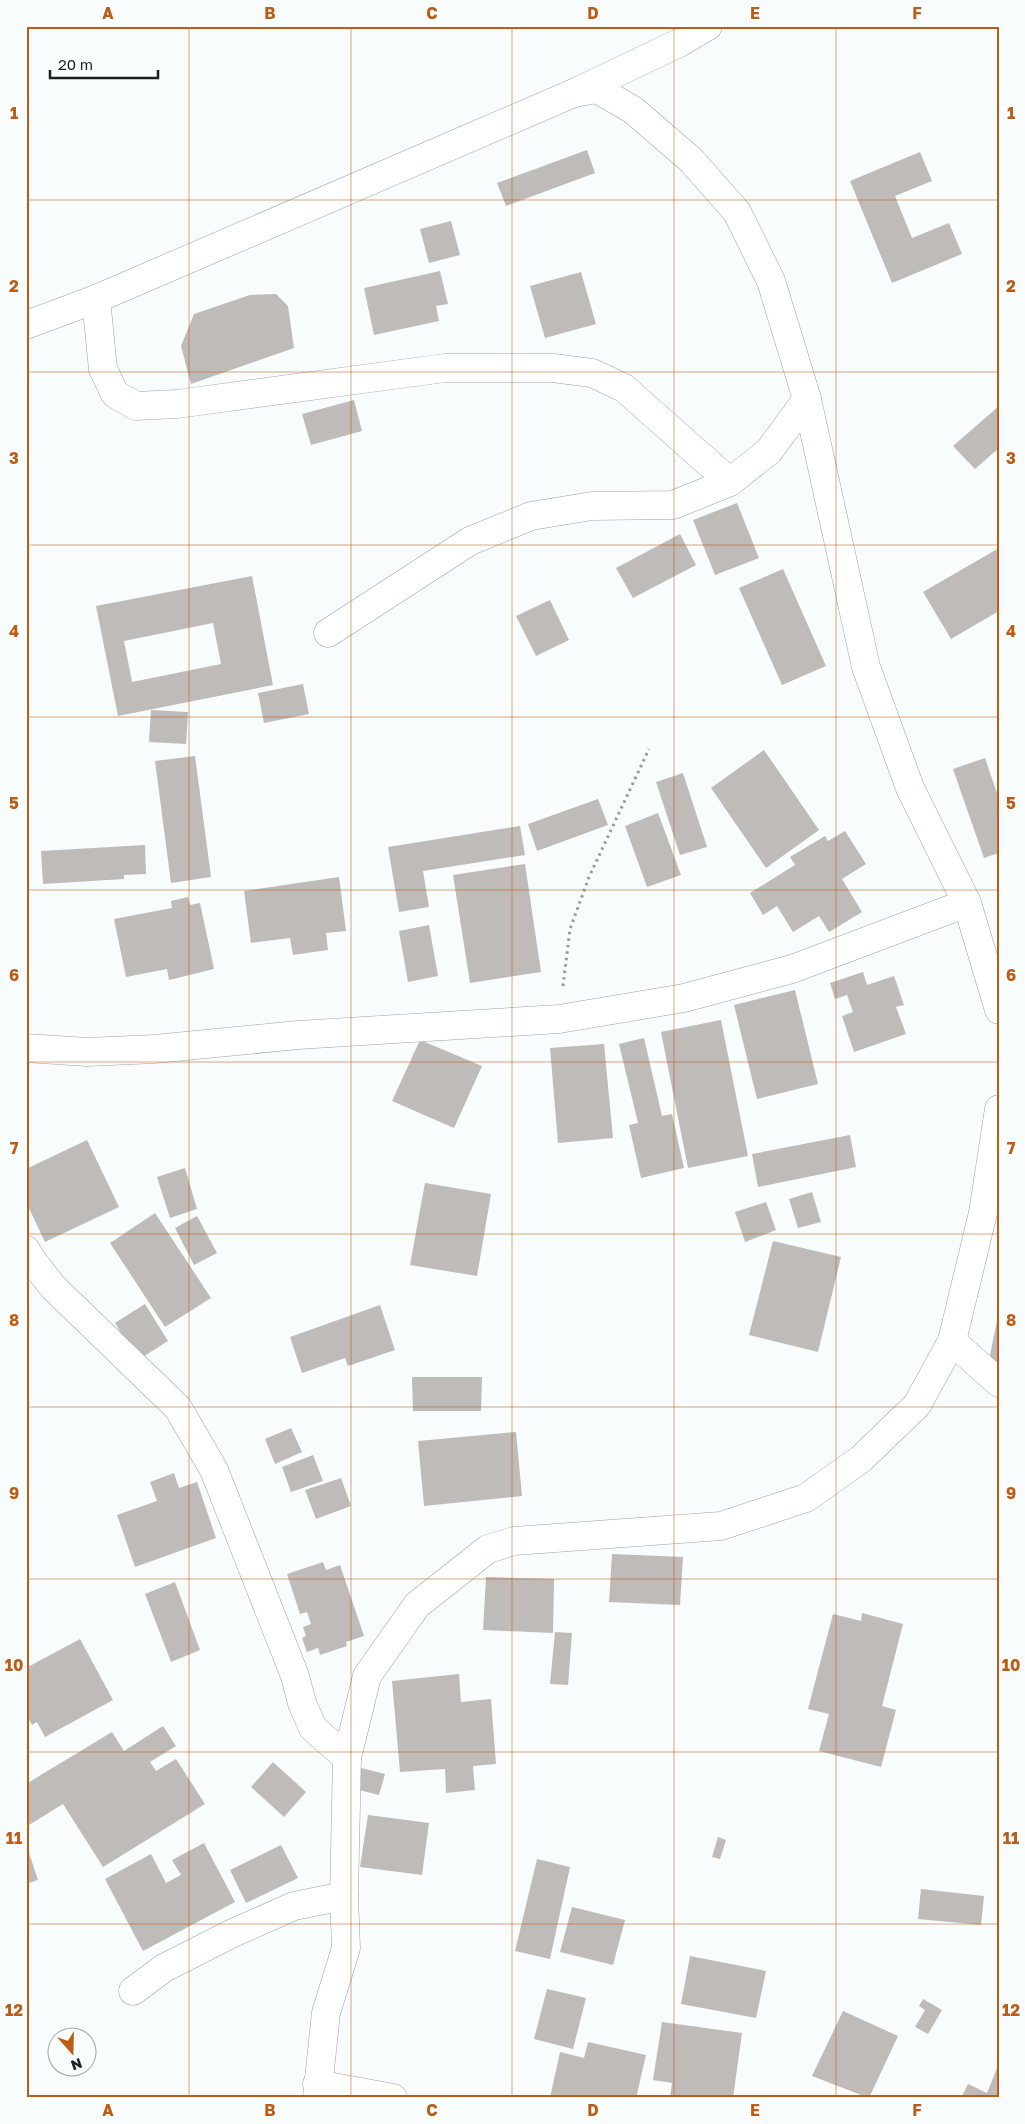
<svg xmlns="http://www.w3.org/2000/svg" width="1025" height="2124" font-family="'Golos Text',sans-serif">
  <rect width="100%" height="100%" fill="#f8fcfc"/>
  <g fill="#bebbb9" fill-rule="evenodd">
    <path d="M587 150 595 173 506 206 497 183Z"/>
    <path d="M920 152 932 181 895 196 912 238 949 223 962 254 892 283 850 181Z"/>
    <path d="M451 221 460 255 429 263 420 229Z"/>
    <path d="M440 271 448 304 436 306 439 321 374 335 364 288Z"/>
    <path d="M581 272 596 324 545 338 530 286Z"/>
    <path d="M276 294 288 306 294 348 191 384 181 346 194 314 250 295Z"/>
    <path d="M354 400 362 431 311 445 302 414Z"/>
    <path d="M999 406V448L975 469 953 446Z"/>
    <path d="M737 503 759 558 715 575 693 520Z"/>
    <path d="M680 534 696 565 633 598 616 568Z"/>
    <path d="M999 548V611L951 639 923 592Z"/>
    <path d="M783 569 826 666 782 685 739 588Z"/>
    <path d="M252 576 273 685 118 716 96 606ZM213 623 221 664 132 682 124 641Z"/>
    <path d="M550 600 569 640 536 656 516 616Z"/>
    <path d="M303 684 309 714 264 723 258 693Z"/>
    <path d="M151 710 188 712 186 744 149 742Z"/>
    <path d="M764 750 819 830 766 868 711 788Z"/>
    <path d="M195 756 211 877 171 883 155 761Z"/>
    <path d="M985 758 999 799V853L984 858 953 769Z"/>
    <path d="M683 773 707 847 680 855 656 782Z"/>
    <path d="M598 799 608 825 537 851 528 824Z"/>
    <path d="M658 813 681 875 647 887 625 826Z"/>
    <path d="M520 826 525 855 423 871 429 907 399 912 388 847Z"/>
    <path d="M845 831 866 864 842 879 862 912 829 932 819 916 793 932 777 906 763 915 750 893 795 865 790 857 825 836 828 841Z"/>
    <path d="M145 845 146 874 124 875V879L43 884 41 851Z"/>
    <path d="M525 864 541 972 470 983 453 875Z"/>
    <path d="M339 877 346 931 326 933 328 950 293 955 290 938 251 943 244 891Z"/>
    <path d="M188 897 190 905 200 903 214 969 169 980 167 969 126 977 114 919 172 908 171 901Z"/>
    <path d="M429 925 438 976 408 982 399 931Z"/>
    <path d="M863 972 867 985 894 976 904 1005 896 1007 906 1034 854 1052 842 1016 853 1012 847 995 835 999 830 983Z"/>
    <path d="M795 990 818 1084 757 1099 734 1005Z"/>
    <path d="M721 1020 748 1156 688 1168 661 1032Z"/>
    <path d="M644 1038 662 1116 672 1114 684 1168 641 1178 629 1125 638 1123 619 1044Z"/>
    <path d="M420 1040 482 1066 454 1128 392 1101Z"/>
    <path d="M604 1044 613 1138 558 1143 550 1048Z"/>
    <path d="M850 1135 856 1167 758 1187 752 1154Z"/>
    <path d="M87 1140 119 1207 45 1242 26 1202V1169Z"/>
    <path d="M185 1168 197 1209 170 1218 157 1177Z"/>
    <path d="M425 1183 491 1194 477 1276 410 1265Z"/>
    <path d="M812 1192 821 1222 798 1228 789 1199Z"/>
    <path d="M766 1202 776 1230 745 1242 735 1212Z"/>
    <path d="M155 1213 211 1298 165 1327 110 1243Z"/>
    <path d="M197 1216 217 1253 194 1265 175 1228Z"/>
    <path d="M773 1241 841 1257 818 1352 749 1335Z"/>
    <path d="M145 1304 168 1341 138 1360 115 1323Z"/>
    <path d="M380 1305 395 1350 348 1366 345 1358 302 1373 290 1337Z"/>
    <path d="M998 1316H999V1362L989 1360Z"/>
    <path d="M412 1377H482L481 1411H413Z"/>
    <path d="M291 1428 302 1452 275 1464 265 1439Z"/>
    <path d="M516 1432 522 1496 424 1506 418 1441Z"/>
    <path d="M313 1455 323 1481 291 1492 282 1467Z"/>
    <path d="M174 1473 179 1488 197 1482 216 1538 135 1567 117 1515 157 1501 150 1482Z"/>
    <path d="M341 1478 351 1506 316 1519 305 1490Z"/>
    <path d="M612 1554 683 1557 680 1605 609 1602Z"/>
    <path d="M323 1562 326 1570 340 1565 364 1636 346 1642 347 1646 320 1655 318 1648 307 1652 302 1638 306 1636 303 1627 311 1624 307 1612 300 1614 287 1574Z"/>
    <path d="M486 1577 554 1579 553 1633 483 1630Z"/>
    <path d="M175 1582 200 1650 171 1662 145 1594Z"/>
    <path d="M862 1613 903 1624 882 1706 896 1710 881 1767 819 1751 829 1714 808 1709 833 1614 861 1621Z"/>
    <path d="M555 1632 572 1633 568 1685 550 1684Z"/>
    <path d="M80 1639 113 1700 45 1737 37 1722 32 1725 26 1714V1668Z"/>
    <path d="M459 1674 461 1702 491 1699 496 1764 473 1766 475 1790 446 1793 445 1769 400 1772 392 1681Z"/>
    <path d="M163 1726 176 1746 150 1762 156 1771 176 1759 205 1804 103 1867 63 1804 29 1825 26 1819V1784L112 1732 124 1751Z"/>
    <path d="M273 1762 306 1792 284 1817 251 1787Z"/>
    <path d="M361 1768 385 1774 379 1795 355 1789Z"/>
    <path d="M368 1815 429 1823 422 1875 360 1867Z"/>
    <path d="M718 1837 726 1840 720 1859 712 1857Z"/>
    <path d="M204 1843 235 1902 143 1951 105 1879 151 1854 166 1883 181 1875 172 1860Z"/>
    <path d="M26 1844 38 1880 26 1884Z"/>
    <path d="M281 1845 298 1878 246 1903 230 1870Z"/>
    <path d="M537 1859 570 1867 550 1959 515 1951Z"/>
    <path d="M921 1889 984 1896 981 1925 918 1919Z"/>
    <path d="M572 1907 625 1920 613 1965 560 1952Z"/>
    <path d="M690 1956 766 1971 756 2018 681 2004Z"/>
    <path d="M547 1989 586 1998 573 2049 534 2039Z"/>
    <path d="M923 1999 942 2010 928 2034 915 2027 925 2010 919 2006Z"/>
    <path d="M843 2011 898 2036 869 2098 812 2076Z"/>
    <path d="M662 2022 742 2033 733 2098 670 2097 672 2083 653 2080Z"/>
    <path d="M588 2042 646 2055 636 2098H550L560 2052 584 2058Z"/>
    <path d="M999 2063V2098H961L968 2084 987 2093Z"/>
  </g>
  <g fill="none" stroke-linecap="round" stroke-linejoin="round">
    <g stroke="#9ea2a2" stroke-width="29">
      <g id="minor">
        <path d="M574 93 597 89 633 110 691 160 737 212 771 281 807 399 866 667 910 788 967 903 999 1010"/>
        <path d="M96 299 103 369 115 394 136 406 177 404 445 368H553L592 373 624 388 730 482"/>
        <path d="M26 325 96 299 574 93 679 43 708 26"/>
        <path d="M328 633 470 541 531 516 592 506 673 505 730 482 769 451 807 399"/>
        <path d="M26 1048 87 1052 155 1049 298 1035 559 1019 684 998 792 969 967 903"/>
        <path d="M26 1250 31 1259 53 1287 178 1408 214 1470 295 1676 302 1703 313 1728 347 1758"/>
        <path d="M952 1341 999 1383"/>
        <path d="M133 1991 164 1968 233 1933 294 1906 344 1896"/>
        <path d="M317 2084 393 2098"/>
        <path d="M317 2098 326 2013 346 1948 344 1896 347 1758 367 1676 417 1605 488 1549 514 1541 721 1526 806 1498 861 1459 917 1405 952 1341 983 1213 999 1109"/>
      </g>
    </g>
    <path stroke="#989b9b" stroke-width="3" stroke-dasharray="2.5 4" stroke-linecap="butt" d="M563 986 570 929 589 877 649 749"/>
    <use href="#minor" stroke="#fff" stroke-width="28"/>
  </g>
  <path fill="none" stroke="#bc5d16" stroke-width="1" stroke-opacity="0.55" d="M189 26V2098M351 26V2098M512 26V2098M674 26V2098M836 26V2098M26 200H999M26 372H999M26 545H999M26 717H999M26 890H999M26 1062H999M26 1234H999M26 1407H999M26 1579H999M26 1752H999M26 1924H999"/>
  <rect width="1025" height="2124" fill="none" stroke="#f8fcfc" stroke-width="55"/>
  <g transform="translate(72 2052) rotate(160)"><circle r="24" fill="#f8fcfc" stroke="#a1a4a4"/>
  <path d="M0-4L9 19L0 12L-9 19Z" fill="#bc5d16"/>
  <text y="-8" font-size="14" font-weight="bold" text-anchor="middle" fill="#1e1f1f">N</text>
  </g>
  <path d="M50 70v8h108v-8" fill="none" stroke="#1e1f1f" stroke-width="2.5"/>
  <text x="58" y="70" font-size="15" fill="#1e1f1f" stroke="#f8fcfc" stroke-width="4" paint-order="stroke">20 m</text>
  <rect x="28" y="28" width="970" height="2068" fill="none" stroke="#bc5d16" stroke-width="2"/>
  <g font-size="16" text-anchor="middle" font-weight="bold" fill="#bc5d16">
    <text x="108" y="19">A</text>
    <text x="270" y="19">B</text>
    <text x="432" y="19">C</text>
    <text x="593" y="19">D</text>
    <text x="755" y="19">E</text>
    <text x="917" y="19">F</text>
    <text x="14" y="119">1</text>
    <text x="1011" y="119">1</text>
    <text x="14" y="292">2</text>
    <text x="1011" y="292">2</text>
    <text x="14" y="464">3</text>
    <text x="1011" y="464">3</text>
    <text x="14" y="637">4</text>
    <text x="1011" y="637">4</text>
    <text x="14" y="809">5</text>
    <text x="1011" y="809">5</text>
    <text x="14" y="981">6</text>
    <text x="1011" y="981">6</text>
    <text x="14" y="1154">7</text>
    <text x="1011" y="1154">7</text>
    <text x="14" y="1326">8</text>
    <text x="1011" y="1326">8</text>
    <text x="14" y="1499">9</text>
    <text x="1011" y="1499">9</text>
    <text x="14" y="1671">10</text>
    <text x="1011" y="1671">10</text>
    <text x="14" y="1844">11</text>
    <text x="1011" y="1844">11</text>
    <text x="14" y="2016">12</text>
    <text x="1011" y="2016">12</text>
    <text x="108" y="2116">A</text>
    <text x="270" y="2116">B</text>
    <text x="432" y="2116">C</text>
    <text x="593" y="2116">D</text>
    <text x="755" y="2116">E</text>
    <text x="917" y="2116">F</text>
  </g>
</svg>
